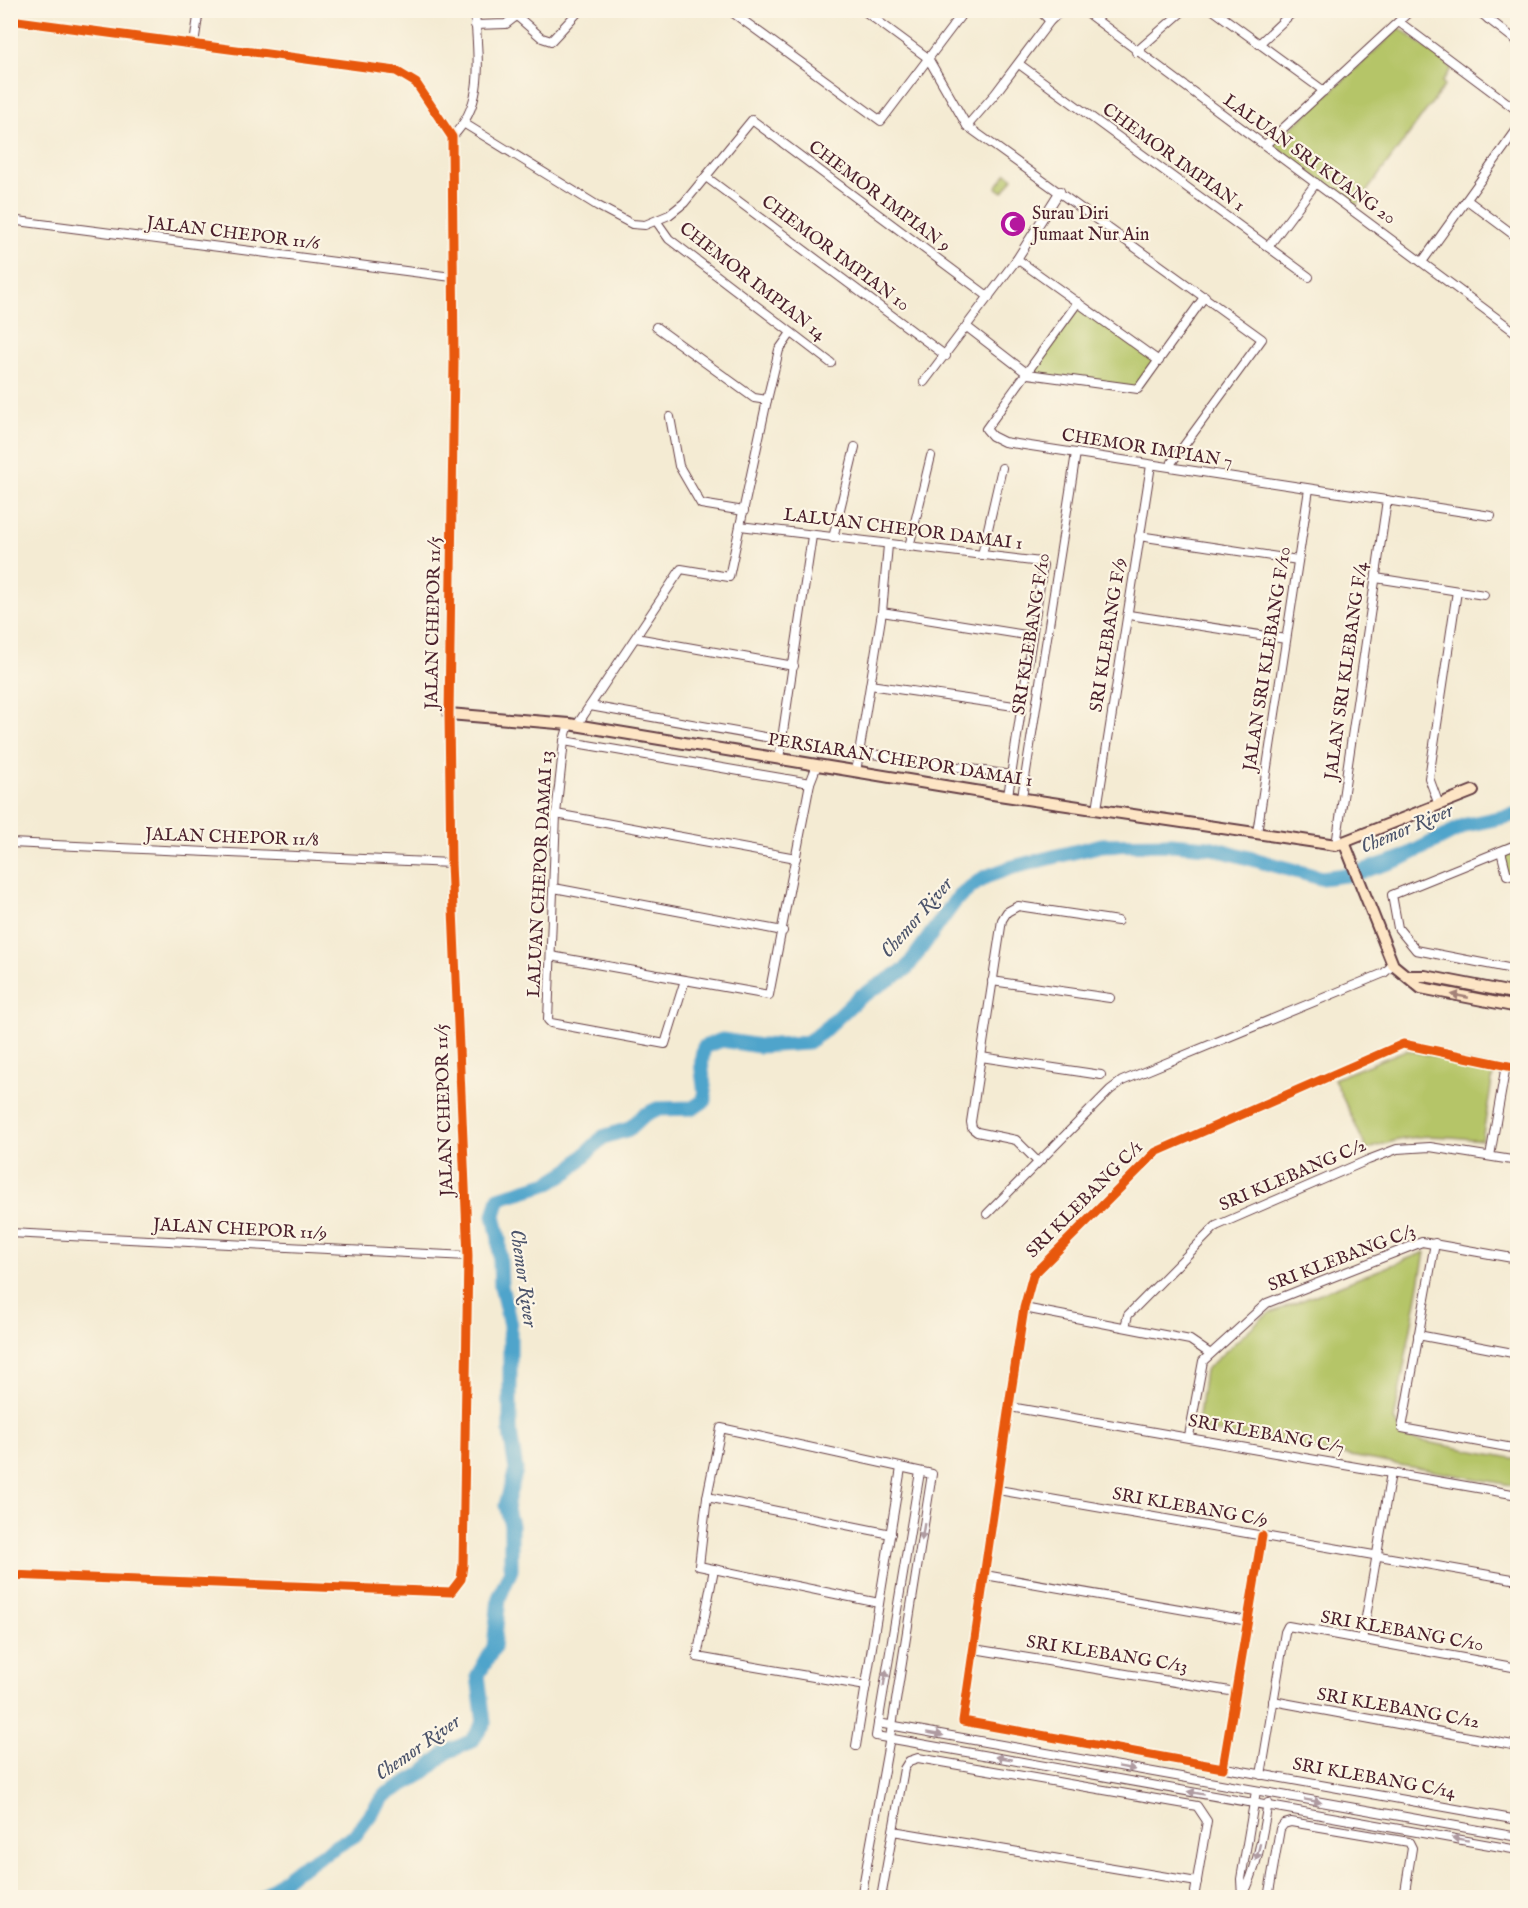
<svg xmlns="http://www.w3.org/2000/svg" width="1528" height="1908" font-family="'IM FELL English',serif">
  <rect width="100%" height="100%" fill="#fcf5e5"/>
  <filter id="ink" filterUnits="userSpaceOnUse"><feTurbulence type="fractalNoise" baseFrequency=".0167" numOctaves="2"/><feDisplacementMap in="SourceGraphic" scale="12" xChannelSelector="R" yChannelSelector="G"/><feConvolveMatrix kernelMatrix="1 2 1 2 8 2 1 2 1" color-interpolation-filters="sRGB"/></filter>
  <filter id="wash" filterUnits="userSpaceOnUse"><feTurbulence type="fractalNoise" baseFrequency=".008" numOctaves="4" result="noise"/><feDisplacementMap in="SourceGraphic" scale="24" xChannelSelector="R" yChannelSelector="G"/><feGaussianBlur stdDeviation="1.35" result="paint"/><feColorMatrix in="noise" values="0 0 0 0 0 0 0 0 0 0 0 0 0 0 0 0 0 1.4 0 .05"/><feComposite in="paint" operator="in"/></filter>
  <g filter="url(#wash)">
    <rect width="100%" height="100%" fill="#f4ebd3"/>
    <g fill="#b5c567" stroke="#807249" stroke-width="1.5">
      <path d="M1400 28 1452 68 1442 82 1445 85 1356 206 1273 145Z"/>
      <path d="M1007 173 1013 178 1003 192 996 187Z"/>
      <path d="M1078 302 1159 361 1138 389 1028 374Z"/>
      <path d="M1517 844V877L1507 875 1501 851Z"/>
      <path d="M1406 1050 1494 1069 1482 1140C1435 1135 1411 1132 1367 1150L1334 1079Z"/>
      <path d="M1425 1252 1394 1420 1405 1438 1517 1459V1486L1206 1430 1198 1423 1205 1370 1261 1319 1270 1313Z"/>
    </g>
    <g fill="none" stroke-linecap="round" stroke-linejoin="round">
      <path stroke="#4fa4cb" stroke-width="15" d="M263 1898 293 1872 355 1835 385 1795 422 1774 447 1752 472 1741 484 1723 478 1675 494 1647 499 1598 511 1570V1525L506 1505 516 1470 510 1432V1325L501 1286 499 1239 494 1215 499 1198 549 1183 570 1170 603 1137 629 1129 644 1115 657 1109 693 1108 705 1100C705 1078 698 1068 704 1047L722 1040 759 1046 806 1043 821 1033 858 998 906 969 955 901 971 887 985 877 1013 867 1102 845 1171 844 1209 847 1321 878 1353 874 1400 859 1466 825 1518 814"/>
    </g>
  </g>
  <g filter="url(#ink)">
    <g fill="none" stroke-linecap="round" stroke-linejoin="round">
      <g stroke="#643e44" stroke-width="10">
        <g id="street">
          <path d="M729 10 881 121 965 10"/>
          <path d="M863 10 928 58 967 126 1262 339 1172 462"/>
          <path d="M1039 10 1050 21"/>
          <path d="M1083 10 1518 334"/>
          <path d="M1213 10 1324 91"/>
          <path d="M1477 10 1518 42"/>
          <path d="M518 17 542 38 551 41 580 10"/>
          <path d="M1488 19 1494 10"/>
          <path d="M10 20 396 71 416 83 452 137 454 363 449 714 451 863 468 1256 463 1565 461 1579 451 1592 10 1575"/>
          <path d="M1399 22 1518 111"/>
          <path d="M475 25 506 24 524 10"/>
          <path d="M194 44 199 10"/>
          <path d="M1259 44 1295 10"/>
          <path d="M1136 52 1184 10"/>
          <path d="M1019 64 1309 277"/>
          <path d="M465 124 598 206 632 224 645 225 669 215 684 203 752 120 989 297"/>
          <path d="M967 126 995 94 1050 21 1062 10"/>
          <path d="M452 137C487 102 477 56 475 10"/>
          <path d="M1265 145 1411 10"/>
          <path d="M706 177 946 356"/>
          <path d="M1467 200 1518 238"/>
          <path d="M10 220 452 277"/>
          <path d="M657 222 669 239 831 363"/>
          <path d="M1268 247 1316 183"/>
          <path d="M1017 259 1159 361"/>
          <path d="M1422 262 1518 128"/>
          <path d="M1078 302 986 429 992 436 1004 442 1491 516"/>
          <path d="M656 327 754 398 767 400 779 350 791 333"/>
          <path d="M967 327 1028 374 1138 389 1205 296"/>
          <path d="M924 382 1017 259 1060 191"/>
          <path d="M670 417 679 466 701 504 744 511"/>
          <path d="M740 526 1041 562 1043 565 1008 796"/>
          <path d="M1139 536 1298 560"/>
          <path d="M833 538 855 447"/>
          <path d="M909 547 931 456"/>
          <path d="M982 555 1002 468"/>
          <path d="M1376 578 1484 595"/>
          <path d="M882 612 1032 636"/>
          <path d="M1129 615 1286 639"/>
          <path d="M636 638 794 666"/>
          <path d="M870 685 1021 707"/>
          <path d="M590 706 782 740"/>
          <path d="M569 724 564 741 556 814 548 1020 551 1023 665 1044 685 980"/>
          <path d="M577 725 681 569 729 577 767 400"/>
          <path d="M564 741 810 783"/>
          <path d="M859 752 1011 775"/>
          <path d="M779 759 812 536"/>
          <path d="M856 772 882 612 888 545"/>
          <path d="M1022 797 1076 453"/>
          <path d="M1439 805 1429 778 1457 591"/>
          <path d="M1097 809 1151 465"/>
          <path d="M556 814 796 858"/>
          <path d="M1257 833 1309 489"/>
          <path d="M10 843 451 863"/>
          <path d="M1518 844 1392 895 1398 928 1416 950 1518 970"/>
          <path d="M1336 845 1387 500"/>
          <path d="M1501 851 1507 875 1518 877"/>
          <path d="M554 888 783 931"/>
          <path d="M551 956 769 995 810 783 817 765"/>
          <path d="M992 981 1110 998"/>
          <path d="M981 1057 1101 1075"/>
          <path d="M1490 1156 1506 1065"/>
          <path d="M1038 1162 1016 1140 977 1132 972 1128 971 1122 1002 920 1007 912 1018 906 1118 921"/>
          <path d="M987 1214 1110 1090 1122 1081 1384 973 1393 965"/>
          <path d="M10 1233 468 1256"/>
          <path d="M1435 1243 1402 1428 1518 1449"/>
          <path d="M1024 1308 1190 1340 1209 1353"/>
          <path d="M1125 1327 1128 1315 1216 1226 1368 1160 1397 1149 1430 1147 1518 1161"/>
          <path d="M1418 1335 1518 1354"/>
          <path d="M1010 1407 1518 1495"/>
          <path d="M1189 1436 1203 1361 1267 1303 1422 1242 1518 1259"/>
          <path d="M920 1472 876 1736 1518 1850"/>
          <path d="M998 1490 1518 1580"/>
          <path d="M707 1497 891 1534"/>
          <path d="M1262 1536 1223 1768 963 1721 1011 1392 1024 1308 1033 1275 1156 1152 1403 1044 1518 1068"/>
          <path d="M714 1569 697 1657 866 1686"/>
          <path d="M985 1575 1248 1621"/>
          <path d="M1362 1640 1391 1473"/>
          <path d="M974 1649 1236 1692"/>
          <path d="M1273 1701 1518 1746"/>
          <path d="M878 1723 1518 1837"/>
          <path d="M856 1746 901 1468"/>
          <path d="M1225 1768 1518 1820"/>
          <path d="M1261 1775 1285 1632 1288 1626 1518 1668"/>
          <path d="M893 1831 1197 1882"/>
          <path d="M1243 1895C1258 1867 1262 1835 1268 1803"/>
          <path d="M436 1898H441"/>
          <path d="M861 1898 892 1726 932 1474 721 1428 707 1497 699 1566 879 1603"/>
          <path d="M881 1898 904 1769 909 1761 918 1758 1197 1806 1207 1821 1194 1898"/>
          <path d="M1242 1898 1241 1879 1256 1791"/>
          <path d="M1268 1898 1280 1829 1284 1824 1291 1822 1409 1842 1412 1848 1404 1898"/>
        </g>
      </g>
      <g stroke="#643e44" stroke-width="14">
        <g id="secondary">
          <path d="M449 714 569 724 999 795 1336 845 1473 791"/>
          <path d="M1344 842 1393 965 1421 988 1518 1007"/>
          <path d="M1408 976H1425L1518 994"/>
        </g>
      </g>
      <use href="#street" stroke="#fff" stroke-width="8"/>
      <use href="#secondary" stroke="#fde5c5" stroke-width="10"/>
      <g stroke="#fcf5e5" stroke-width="13">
        <g id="cycleway">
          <path d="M10 20 396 71 416 83 452 137 454 363 449 714 451 863 468 1256 463 1565 461 1579 451 1592 10 1575"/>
          <path d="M1262 1536 1223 1768 963 1721 1011 1392 1024 1308 1033 1275 1156 1152 1403 1044 1518 1068"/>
        </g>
      </g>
      <use href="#cycleway" stroke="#e8590c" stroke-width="9"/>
    </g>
    <defs><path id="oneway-solid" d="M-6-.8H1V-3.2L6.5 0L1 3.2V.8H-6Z" transform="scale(1.5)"/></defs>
    <use fill="#a48278" href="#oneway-solid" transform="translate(1460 996) rotate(-169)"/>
    <g fill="#ae9aa0">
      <use href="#oneway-solid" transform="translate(923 1532) rotate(99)"/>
      <use href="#oneway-solid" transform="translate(885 1678) rotate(-80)"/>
      <use href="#oneway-solid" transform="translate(935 1734) rotate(10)"/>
      <use href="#oneway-solid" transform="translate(1004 1758) rotate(-170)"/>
      <use href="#oneway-solid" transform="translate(1127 1768) rotate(10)"/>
      <use href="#oneway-solid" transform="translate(1196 1793) rotate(-170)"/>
      <use href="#oneway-solid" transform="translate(1313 1801) rotate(10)"/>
      <use href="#oneway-solid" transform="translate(1460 1839) rotate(-170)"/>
      <use href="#oneway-solid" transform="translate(1258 1852) rotate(104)"/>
    </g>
  </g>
  <defs>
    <g id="mosque-disc" transform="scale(1.35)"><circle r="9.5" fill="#b5179e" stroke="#fcf5e5"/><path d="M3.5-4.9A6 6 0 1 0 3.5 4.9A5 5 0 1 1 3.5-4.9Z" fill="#fff"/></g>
  </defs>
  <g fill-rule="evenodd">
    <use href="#mosque-disc" x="1013" y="224"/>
  </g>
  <g text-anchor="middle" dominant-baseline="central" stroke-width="4.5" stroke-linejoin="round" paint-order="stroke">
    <g font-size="18" fill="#4a1f2b" stroke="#fcf5e5">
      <text transform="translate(1173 158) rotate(36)">CHEMOR IMPIAN 1</text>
      <text transform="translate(1309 160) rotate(36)">LALUAN SRI KUANG 20</text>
      <text transform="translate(879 197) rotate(37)">CHEMOR IMPIAN 9</text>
      <text transform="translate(233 234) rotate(7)">JALAN CHEPOR 11/6</text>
      <text transform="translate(835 254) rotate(37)">CHEMOR IMPIAN 10</text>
      <text transform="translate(752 282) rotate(38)">CHEMOR IMPIAN 14</text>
      <text transform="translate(1147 449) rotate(9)">CHEMOR IMPIAN 7</text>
      <text transform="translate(903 530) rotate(7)">LALUAN CHEPOR DAMAI 1</text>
      <text transform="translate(434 623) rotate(-89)">JALAN CHEPOR 11/5</text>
      <text transform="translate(1032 634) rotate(-81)">SRI KLEBANG F/10</text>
      <text transform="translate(1109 635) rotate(-81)">SRI KLEBANG F/9</text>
      <text transform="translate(1268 659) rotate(-81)">JALAN SRI KLEBANG F/10</text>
      <text transform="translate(1347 671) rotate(-82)">JALAN SRI KLEBANG F/4</text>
      <text transform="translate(900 761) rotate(9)">PERSIARAN CHEPOR DAMAI 1</text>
      <text transform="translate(232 838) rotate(2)">JALAN CHEPOR 11/8</text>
      <text transform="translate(541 874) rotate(-87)">LALUAN CHEPOR DAMAI 13</text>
      <text transform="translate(445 1110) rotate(-92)">JALAN CHEPOR 11/5</text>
      <text transform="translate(1293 1176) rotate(-23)">SRI KLEBANG C/2</text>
      <text transform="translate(1085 1200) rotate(-45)">SRI KLEBANG C/1</text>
      <text transform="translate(240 1230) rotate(3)">JALAN CHEPOR 11/9</text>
      <text transform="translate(1342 1259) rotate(-21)">SRI KLEBANG C/3</text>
      <text transform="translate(1266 1435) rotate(10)">SRI KLEBANG C/7</text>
      <text transform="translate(1190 1508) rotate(10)">SRI KLEBANG C/9</text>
      <text transform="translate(1402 1632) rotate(10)">SRI KLEBANG C/10</text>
      <text transform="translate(1107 1655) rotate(9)">SRI KLEBANG C/13</text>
      <text transform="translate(1398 1709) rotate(10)">SRI KLEBANG C/12</text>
      <text transform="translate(1374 1779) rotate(10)">SRI KLEBANG C/14</text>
    </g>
    <g font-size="18" fill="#4a1f2b" stroke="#fcf5e5" text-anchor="start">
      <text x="1032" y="214">Surau Diri<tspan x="1032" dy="21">Jumaat Nur Ain</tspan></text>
    </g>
    <g font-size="20" font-style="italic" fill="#4c546b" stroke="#fcf5e5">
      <text transform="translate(1407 829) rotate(-23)">Chemor River</text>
      <text transform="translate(917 918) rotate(-49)">Chemor River</text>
      <text transform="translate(523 1278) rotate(82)">Chemor River</text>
      <text transform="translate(418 1748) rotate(-35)">Chemor River</text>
    </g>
  </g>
  <rect width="1528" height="1908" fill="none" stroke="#fcf5e5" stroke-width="36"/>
</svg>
